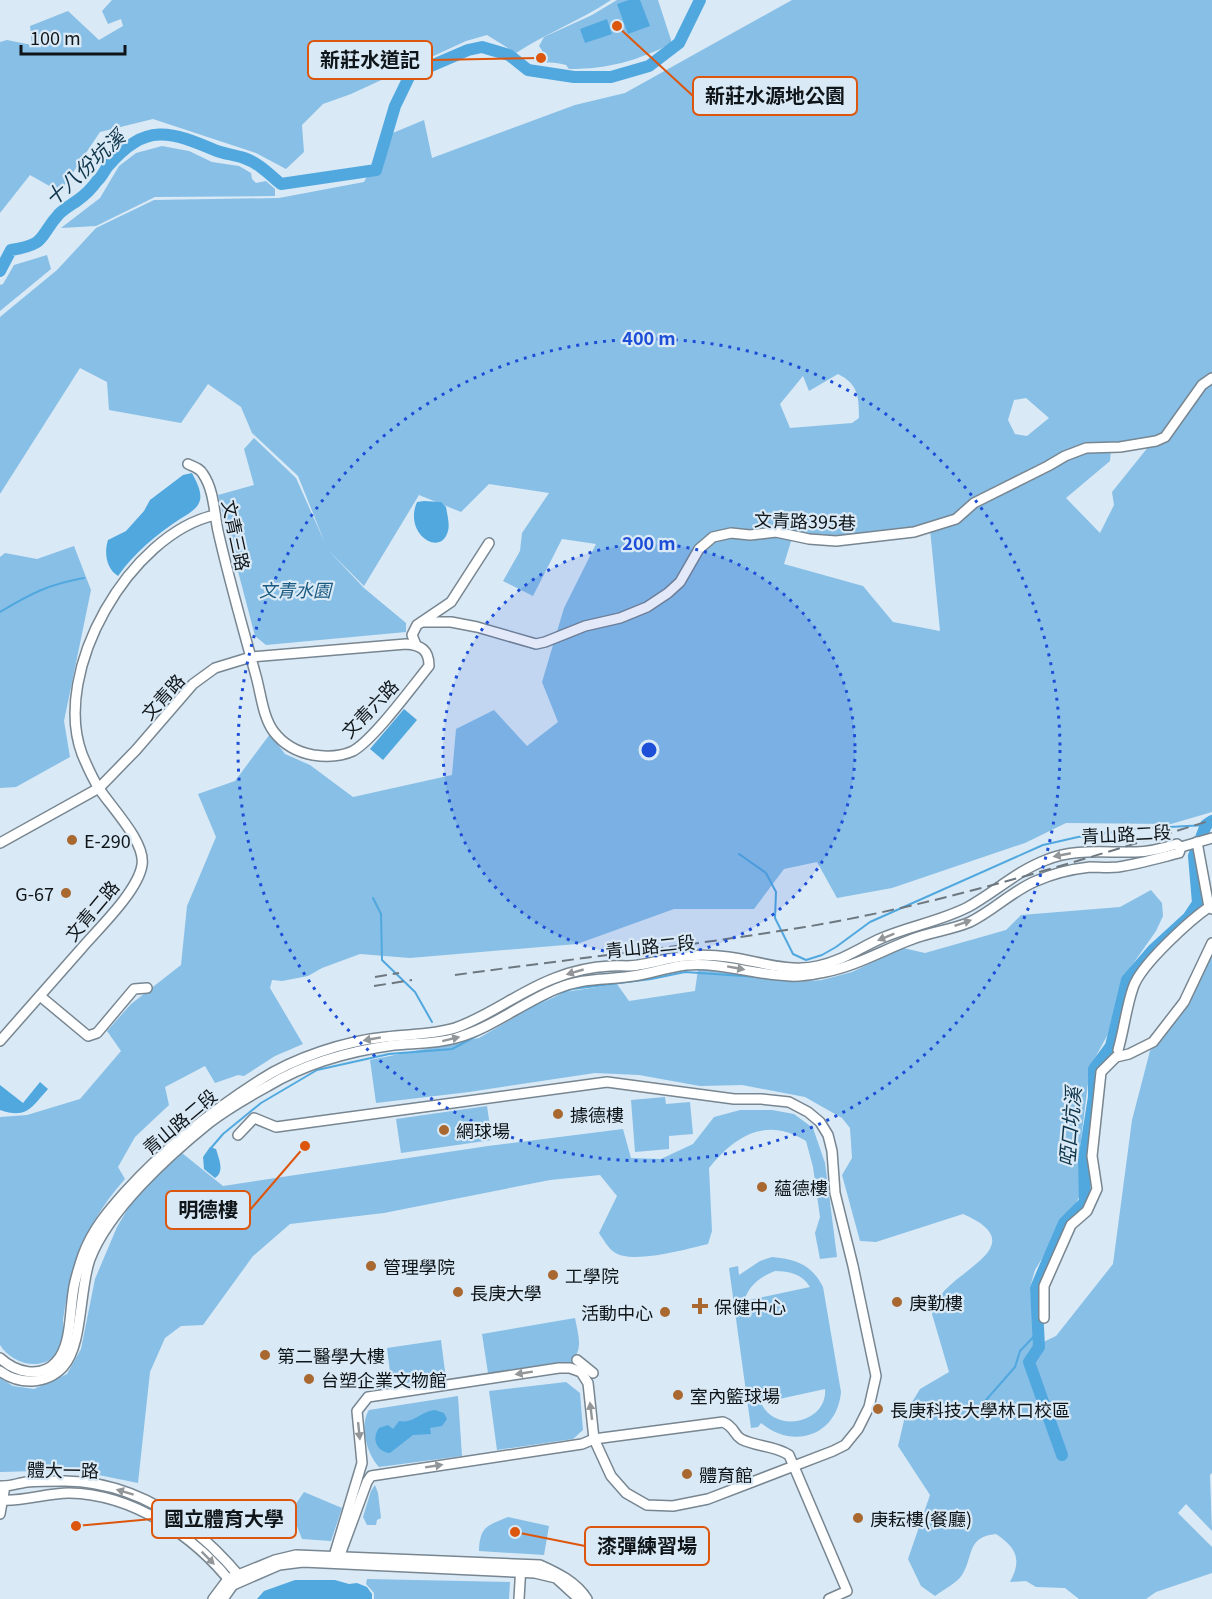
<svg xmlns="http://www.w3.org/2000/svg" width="1212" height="1599" font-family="Georgia,'Noto Sans TC',serif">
  <rect width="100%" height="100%" fill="#d9e9f5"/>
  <g fill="#88bfe6" fill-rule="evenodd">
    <path d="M112 0H611C581 20 547 33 516 53L487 35 466 41 351 94 323 104 302 125 304 152 286 169 256 153 153 119 100 132 60 192 30 175 0 213V42L7 40 32 45 30 26 68 11 99 40 123 26 121 19 108 24 102 11Z"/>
    <path d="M617 0H658L671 40V44C636 61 608 69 569 69L566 65C557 63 549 61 540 64L539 56 542 54V50L539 46 544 37 592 15Z"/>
    <path d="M792 0H1212V812L1171 824 1066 823 1025 843 892 888 837 898 817 862 784 869 754 909H674L577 944 410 958 360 954 322 968 308 976 282 981 272 980 270 988 303 1044 275 1056 244 1076 238 1075 215 1083 205 1066 165 1087 169 1105 135 1137 118 1167 125 1179C101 1206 83 1236 73 1271 69 1287 65 1304 63 1320 63 1327 65 1337 63 1343 62 1346 57 1353 55 1355 40 1372 11 1363 0 1345V1117L27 1115 80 1099 121 1051 107 1031 131 1004 181 965 187 906 216 837 198 794 235 781 270 734 285 754 310 765 353 797 452 775 456 729 494 710 527 746 558 722 542 682 564 608 596 544 562 539 533 596 503 581 520 551 522 533 549 493 489 484 461 512 419 495 364 586 328 550 364 588 406 623V632L266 645 255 636 218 495 254 485 244 449 254 438 296 478 325 543 298 476 252 433 241 407 208 384 181 423 109 410 107 382 80 368 0 494V317L57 270 96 228 154 200 279 198 364 182 388 135 424 120 432 158 575 105 625 93ZM838 374C858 384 859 396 859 418L852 423 790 428 780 404 803 376 809 391ZM1026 398 1049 418 1027 436 1015 434 1008 420 1014 400ZM1149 446 1112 492 1114 505 1100 533 1066 498 1110 461 1111 450ZM930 529 940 631 893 622 863 586 784 564 792 538 894 539Z"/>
    <path d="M162 146 189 151 212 162 239 166 251 173 252 179 256 183 266 181 275 189V196L155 197 96 226 61 228 100 198 119 166 136 153Z"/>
    <path d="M47 255 51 269 0 311V285L3 284 14 265Z"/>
    <path d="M74 546 91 590 64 721 70 757 16 787 0 788V557L5 553 37 559Z"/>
    <path d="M1151 890 1162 903 1163 916 1156 931 1123 978 1108 1034 1090 1067 1080 1148V1196L1035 1270 1030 1287 1035 1346 1056 1336 1113 1264 1132 1120 1150 1051 1185 1003 1212 951V1473L1210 1475 1212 1531 1186 1504 1178 1513 1212 1547V1573L1156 1592 1146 1599H1079L1065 1588 1036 1587 1026 1581 1010 1582C1022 1560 1017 1548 996 1534 966 1537 974 1556 962 1575 957 1583 943 1590 935 1596L921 1586 908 1559 930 1495 898 1446 906 1412 920 1389 949 1372 932 1314C936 1306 939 1296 945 1290 970 1264 1027 1242 963 1214L876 1242 860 1241 842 1175 852 1158 850 1128 842 1118 805 1097 742 1085 700 1086 639 1075 595 1073 469 1092 376 1103 370 1060 479 1038 531 1008 565 992 617 984 629 1001 695 991 698 969 796 982 822 980 852 972 903 948 925 953 1006 930 1021 915 1120 907Z"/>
    <path d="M665 1097 666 1104 690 1102 693 1134 669 1136V1149L635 1152 631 1100Z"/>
    <path d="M487 1106 492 1140 401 1153 396 1119Z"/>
    <path d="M740 1110H772L794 1114 813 1128 825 1163 837 1257 820 1259 815 1233 820 1217 813 1167 806 1141C766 1116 735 1136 709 1168L712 1231 708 1244C687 1249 631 1265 614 1252 608 1248 603 1239 599 1233L617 1196 600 1175 550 1180 384 1213 290 1224 253 1256 203 1325 181 1326 165 1338 150 1372 138 1483 74 1470 0 1472V1378L13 1386 34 1389 67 1374 81 1349 95 1279 117 1227 133 1200 182 1153 223 1186 488 1146 623 1129 631 1158 661 1159 693 1144 714 1117Z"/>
    <path d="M772 1257C796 1259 812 1265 823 1287L841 1392C837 1436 793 1450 761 1423L758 1427 751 1428 729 1268 738 1266 739 1275 760 1261ZM775 1271C790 1271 802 1274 810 1287L744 1301C749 1285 760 1277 775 1271ZM825 1389C828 1422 776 1435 761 1403Z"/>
    <path d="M575 1318C578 1335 584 1349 571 1362L488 1373 482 1334Z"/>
    <path d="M441 1340 446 1379 404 1383 390 1372 387 1348Z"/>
    <path d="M566 1382 580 1393 583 1430 573 1439 497 1450 489 1391Z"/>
    <path d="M458 1396 462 1456 379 1467C367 1455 359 1425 369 1410Z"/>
    <path d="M375 1485 378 1493 381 1518 377 1520 376 1525H367L363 1517 371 1491Z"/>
    <path d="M304 1492 342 1508 331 1541 302 1539 291 1511Z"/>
    <path d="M508 1517 549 1526 544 1555 479 1551C480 1526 487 1526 508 1517Z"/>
    <path d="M367 1579 510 1582 509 1599H374V1593L366 1584Z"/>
  </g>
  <g fill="#51a8df">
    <path d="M629 0H640L650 26 628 34 617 4Z"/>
    <path d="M607 19 612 34 585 43 580 29Z"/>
    <path d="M192 473C196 481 202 491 200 500 198 509 188 514 180 519 156 535 135 552 118 576 106 569 104 552 108 540L126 531 144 511 150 500 183 475Z"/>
    <path d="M424 501 441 502 446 507C447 514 450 524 448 531 441 558 403 534 417 502Z"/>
    <path d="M404 709 417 720 383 760 370 749Z"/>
    <path d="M40 1082 48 1089C31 1108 27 1119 0 1110V1085L23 1103Z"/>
    <path d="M210 1147 216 1149C219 1159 225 1172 215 1178L204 1169 203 1157Z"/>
    <path d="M435 1410 444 1413 447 1419 442 1426 430 1428 431 1434 413 1435 390 1453C377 1452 371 1439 379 1428L388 1425 393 1429 399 1421C414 1424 421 1411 435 1410Z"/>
    <path d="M295 1580H335L349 1584 357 1583 367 1587 372 1594V1599H257L264 1591Z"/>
  </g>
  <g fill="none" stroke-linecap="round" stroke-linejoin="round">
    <g stroke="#51a8df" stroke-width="2">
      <path d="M0 612C30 594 49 584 84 578"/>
      <path d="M739 854 766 873 776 892 775 918 793 954 806 960 822 955 836 947 870 922 1043 845 1078 837 1133 829 1206 825"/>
      <path d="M373 898 381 914 382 960 415 992 432 1022"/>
      <path d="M211 1148 223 1134 261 1103 317 1070 389 1054 452 1049 554 995 572 989 651 979 685 972 758 977"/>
      <path d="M979 1408 1015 1367 1020 1351 1040 1330"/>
    </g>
    <g stroke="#51a8df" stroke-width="12">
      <path d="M0 271 11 250C48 244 38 237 59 214 65 208 71 205 78 200 85 195 92 188 97 181 102 177 104 171 108 166 146 122 170 131 217 151 226 154 235 155 244 158 259 163 269 174 281 184L376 170 395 106 410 75 468 50 482 47 509 55 528 70 574 77H611L649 66 679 43 700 0"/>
      <path d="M1062 1455 1029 1362 1039 1347 1036 1288 1064 1223 1085 1202 1084 1160 1094 1097V1069L1111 1046 1127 980 1153 950 1188 918 1198 903 1194 856 1206 825 1212 821"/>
    </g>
    <g stroke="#778691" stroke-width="12">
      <g id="minor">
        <path d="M422 622H451L477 627 536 644 545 642 585 626 620 618 647 607 668 593 680 582 699 549 713 537 731 533 750 535 776 532 809 539 836 541 914 532 956 519 974 503 1048 466 1065 456 1086 448 1120 447 1156 441 1165 437 1202 385 1212 378"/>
        <path d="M416 645 412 635 417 625 451 602 489 543"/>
        <path d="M1197 842 1209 907 1212 909"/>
        <path d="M0 843 99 788 136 750 193 684 215 668 251 657 406 644C421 645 429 650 429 666 412 687 374 739 353 751 340 757 326 757 313 755 297 752 284 745 274 732 263 718 261 694 256 676 243 628 229 580 218 531 214 512 214 490 203 474 200 468 194 467 188 464"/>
        <path d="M40 996 88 1036 97 1033 134 989 147 988"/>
        <path d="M0 1041C27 1010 54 980 81 949 99 928 138 891 142 865 146 842 110 806 98 787 92 777 87 766 82 754 51 671 130 534 215 515"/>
        <path d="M1118 1050C1124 1030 1126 1008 1133 988 1140 965 1192 918 1212 905"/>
        <path d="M238 1135 254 1118 276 1127 607 1082 734 1099H761L789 1102 808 1112 820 1122 828 1135 832 1151 835 1193 853 1266 876 1376 869 1407 858 1429 845 1445 833 1451 708 1499 673 1506 647 1505 626 1493 611 1476 594 1439 588 1383 581 1372 570 1368H559L368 1397 357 1411 362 1463 334 1556"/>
        <path d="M1044 1318V1286L1071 1225 1087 1211 1097 1189 1092 1156 1101 1072 1116 1057 1129 1054 1153 1042 1184 1002 1212 943"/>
        <path d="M0 1358C15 1372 40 1379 56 1362 73 1345 69 1305 75 1282 77 1273 80 1264 83 1255 92 1230 108 1211 126 1191 166 1147 210 1112 260 1080 294 1058 345 1041 386 1037 409 1034 432 1035 455 1028 490 1016 520 991 555 978 573 971 591 967 610 966 619 965 629 967 638 965 654 963 670 957 686 956 700 955 714 955 728 957 758 961 788 973 818 966 842 961 861 947 882 938 910 926 941 921 968 907 995 892 1017 871 1046 860 1075 848 1105 853 1136 852 1150 852 1164 848 1177 844L1181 847 1212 838"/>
        <path d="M577 1360 593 1373"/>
        <path d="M0 1371C19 1385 46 1385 63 1367 83 1345 79 1290 90 1259 109 1210 168 1156 209 1123 227 1109 248 1097 268 1086 306 1063 350 1051 394 1045 415 1043 435 1044 456 1038 492 1028 522 1003 556 989 586 976 609 981 639 975 655 972 670 967 686 965 722 962 755 975 790 976 802 977 814 974 825 972 856 966 881 951 910 940 929 932 952 930 970 922 993 911 1012 891 1036 881 1052 874 1072 869 1090 867 1099 867 1109 868 1118 867 1138 864 1159 858 1179 853L1181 847"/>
        <path d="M0 1486C9 1487 18 1483 27 1482 40 1481 52 1481 65 1481 138 1482 196 1524 241 1578"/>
        <path d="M0 1500C23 1502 46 1493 69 1493 133 1494 195 1536 233 1585L279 1565 303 1562 535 1573 556 1578 579 1599"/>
        <path d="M0 1514 5 1486"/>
        <path d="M337 1563 367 1482 371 1476 582 1444 594 1439 723 1422C735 1427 733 1434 741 1439 756 1447 774 1445 789 1455L847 1591 829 1599"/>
        <path d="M228 1579 275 1560 296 1555 540 1565C558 1573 576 1582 587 1599"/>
        <path d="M213 1599 228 1579"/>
        <path d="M223 1599 233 1585"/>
        <path d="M519 1599 521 1565"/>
      </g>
    </g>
    <use href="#minor" stroke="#fff" stroke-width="9"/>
    <g stroke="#6d777f" stroke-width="2" stroke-dasharray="12 6" stroke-linecap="butt">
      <path d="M455 975C571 959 689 946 805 927 943 904 1078 861 1212 820"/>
      <path d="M375 977 399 973"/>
      <path d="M374 986 412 980"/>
    </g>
  </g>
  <defs><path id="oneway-solid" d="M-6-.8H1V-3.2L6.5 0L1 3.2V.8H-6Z" transform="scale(1.5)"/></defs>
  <g fill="#939698">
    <use href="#oneway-solid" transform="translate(1062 855) rotate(169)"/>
    <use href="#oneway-solid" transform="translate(963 923) rotate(-19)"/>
    <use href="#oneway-solid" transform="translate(886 937) rotate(158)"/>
    <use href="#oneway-solid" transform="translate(736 968) rotate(10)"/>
    <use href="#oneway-solid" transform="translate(575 972) rotate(164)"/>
    <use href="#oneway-solid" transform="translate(372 1039) rotate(170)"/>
    <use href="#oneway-solid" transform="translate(451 1039) rotate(-14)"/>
    <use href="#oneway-solid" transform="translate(524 1373) rotate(171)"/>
    <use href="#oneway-solid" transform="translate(591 1411) rotate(-97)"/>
    <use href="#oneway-solid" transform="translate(359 1431) rotate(84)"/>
    <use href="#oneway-solid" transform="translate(434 1466) rotate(-9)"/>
    <use href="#oneway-solid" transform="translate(125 1492) rotate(-163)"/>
    <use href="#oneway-solid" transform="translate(208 1558) rotate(45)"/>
  </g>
  <circle cx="649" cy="750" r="206" fill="#1d4ed8" fill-opacity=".12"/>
  <g fill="none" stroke="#1d4ed8" stroke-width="3" stroke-dasharray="3 6">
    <circle cx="649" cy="750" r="206"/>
    <circle cx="649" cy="750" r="411"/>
  </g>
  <g fill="#a86830" stroke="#d9e9f5" stroke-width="2">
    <circle cx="72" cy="840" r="6"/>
    <circle cx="66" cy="893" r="6"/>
    <circle cx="558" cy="1114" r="6"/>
    <circle cx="444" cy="1130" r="6"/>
    <circle cx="762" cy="1187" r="6"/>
    <circle cx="371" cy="1266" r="6"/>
    <circle cx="553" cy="1275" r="6"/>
    <circle cx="458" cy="1292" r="6"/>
    <circle cx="897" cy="1302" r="6"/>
    <path d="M697 1297h6v6h6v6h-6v6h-6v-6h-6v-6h6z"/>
    <circle cx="665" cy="1312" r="6"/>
    <circle cx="265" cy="1355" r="6"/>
    <circle cx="309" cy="1379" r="6"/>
    <circle cx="678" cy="1395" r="6"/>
    <circle cx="878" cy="1409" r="6"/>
    <circle cx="687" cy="1474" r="6"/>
    <circle cx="858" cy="1518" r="6"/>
  </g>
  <g text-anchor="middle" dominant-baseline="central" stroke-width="4.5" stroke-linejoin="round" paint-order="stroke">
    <g font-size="18" fill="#0f1519" stroke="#d9e9f5">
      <text transform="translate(805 520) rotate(2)">文青路395巷</text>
      <text transform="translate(237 535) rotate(78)">文青三路</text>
      <text transform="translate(162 696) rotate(-48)">文青路</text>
      <text transform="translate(369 708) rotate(-46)">文青六路</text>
      <text transform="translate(1126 833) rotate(-3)">青山路二段</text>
      <text transform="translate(91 910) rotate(-50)">文青二路</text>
      <text transform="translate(650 945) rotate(-6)">青山路二段</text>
      <text transform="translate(179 1121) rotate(-40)">青山路二段</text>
      <text transform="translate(63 1469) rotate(1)">體大一路</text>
    </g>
    <g font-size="18" font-style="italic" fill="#1a5a80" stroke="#d9e9f5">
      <text x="295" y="589">文青水園</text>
    </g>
    <g font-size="18" fill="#0f1519" stroke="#d9e9f5" text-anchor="start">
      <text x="84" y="840">E-290</text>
      <text x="54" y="893" text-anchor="end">G-67</text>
      <text x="570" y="1114">據德樓</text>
      <text x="456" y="1130">網球場</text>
      <text x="774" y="1187">蘊德樓</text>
      <text x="383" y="1266">管理學院</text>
      <text x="565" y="1275">工學院</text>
      <text x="470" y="1292">長庚大學</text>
      <text x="909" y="1302">庚勤樓</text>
      <text x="714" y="1306">保健中心</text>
      <text x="653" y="1312" text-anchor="end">活動中心</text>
      <text x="277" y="1355">第二醫學大樓</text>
      <text x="321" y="1379">台塑企業文物館</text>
      <text x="690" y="1395">室內籃球場</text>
      <text x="890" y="1409">長庚科技大學林口校區</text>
      <text x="699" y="1474">體育館</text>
      <text x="870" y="1518">庚耘樓(餐廳)</text>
    </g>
    <g font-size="20" font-style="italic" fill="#0e344a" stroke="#d9e9f5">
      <text transform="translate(84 167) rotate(-43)">十八份坑溪</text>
      <text transform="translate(1069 1127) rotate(-85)">啞口坑溪</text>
    </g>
  </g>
  <circle cx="649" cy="750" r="9" fill="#1d4ed8" stroke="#d9e9f5" stroke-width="3"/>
  <g font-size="18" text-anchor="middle" font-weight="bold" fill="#1d4ed8" stroke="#d9e9f5" stroke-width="4.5" stroke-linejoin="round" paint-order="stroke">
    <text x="649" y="345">400 m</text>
    <text x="649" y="550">200 m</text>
  </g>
  <path fill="none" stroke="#dd560d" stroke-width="2" d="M541 58L432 60M617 26L693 96M305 1146L250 1210M76 1526L152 1519M515 1532L585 1546"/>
  <g fill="#dd560d" stroke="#d9e9f5" stroke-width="2">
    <circle cx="541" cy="58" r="6"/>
    <circle cx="617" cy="26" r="6"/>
    <circle cx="305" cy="1146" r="6"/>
    <circle cx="76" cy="1526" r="6"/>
    <circle cx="515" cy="1532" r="6"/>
  </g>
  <g fill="#d9e9f5" stroke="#dd560d" stroke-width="2">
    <rect x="308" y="41" width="124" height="38" rx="6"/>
    <rect x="693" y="77" width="164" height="38" rx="6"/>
    <rect x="166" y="1191" width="84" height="38" rx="6"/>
    <rect x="152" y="1500" width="144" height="38" rx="6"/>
    <rect x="585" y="1527" width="124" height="38" rx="6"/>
  </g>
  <g font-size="20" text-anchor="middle" font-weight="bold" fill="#0f1519">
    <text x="370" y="67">新莊水道記</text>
    <text x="775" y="103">新莊水源地公園</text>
    <text x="208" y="1217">明德樓</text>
    <text x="224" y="1526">國立體育大學</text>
    <text x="647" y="1553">漆彈練習場</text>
  </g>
  <path d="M21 45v9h104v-9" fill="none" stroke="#0f1519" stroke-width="3"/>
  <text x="30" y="45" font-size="18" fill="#0f1519" stroke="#d9e9f5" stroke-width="4.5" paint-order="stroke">100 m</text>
</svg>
